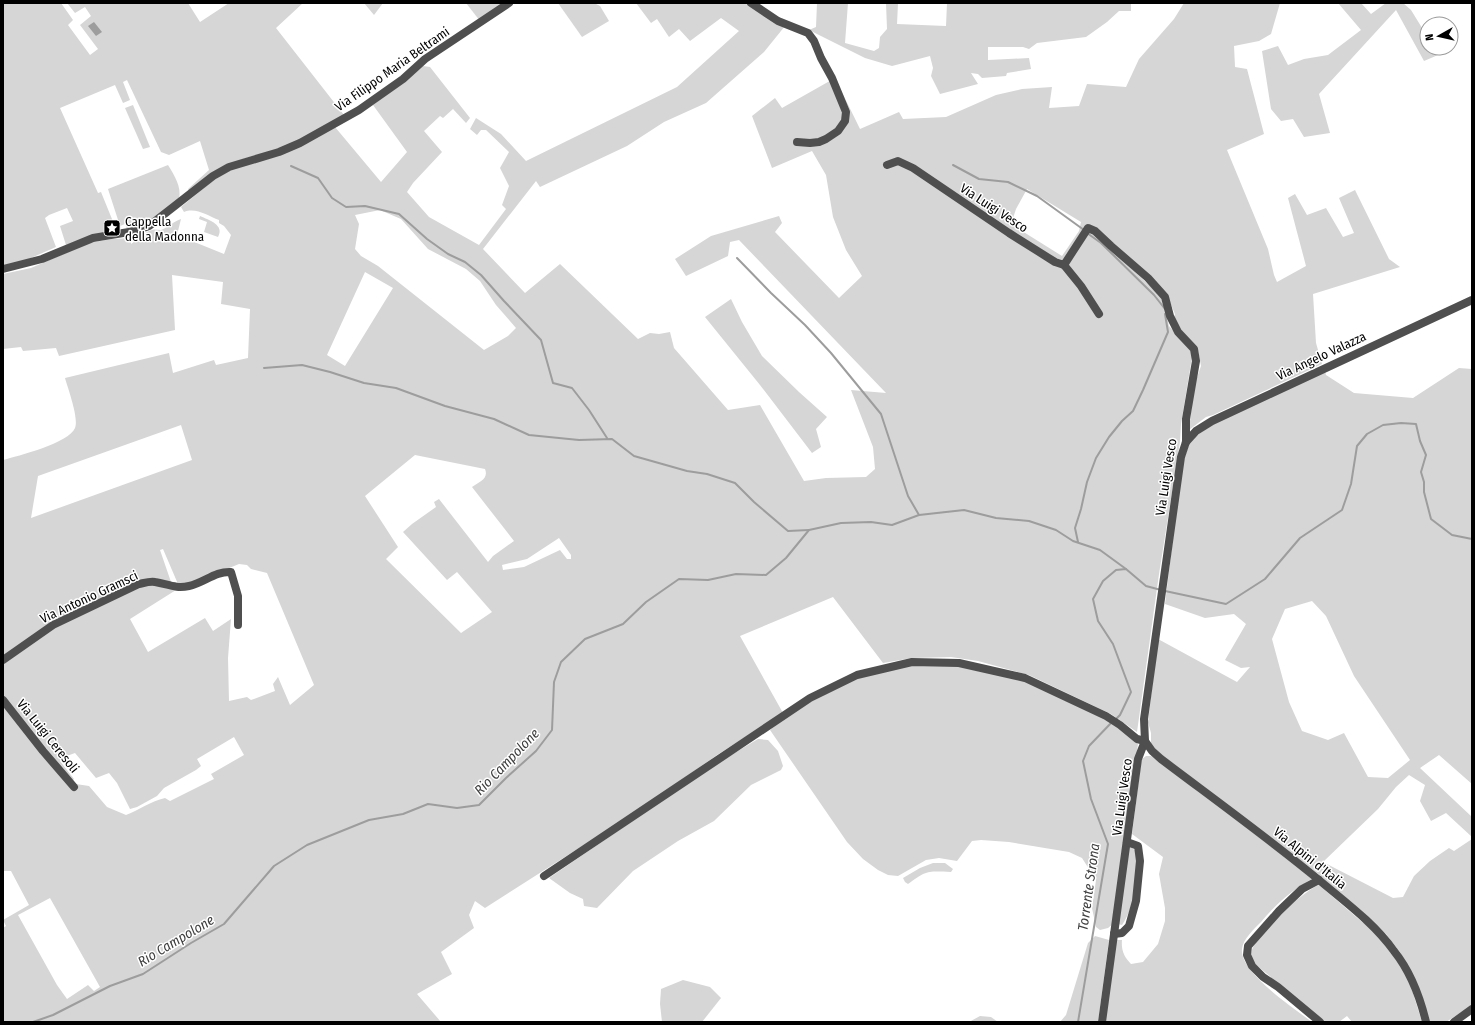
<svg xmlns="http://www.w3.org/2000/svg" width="1475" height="1025" font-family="'Fira Sans Condensed',sans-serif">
  <rect width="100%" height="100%" fill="#fff"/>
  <g fill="#d6d6d6" fill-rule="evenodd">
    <path d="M3 3H61L73 20 68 25 90 55 98 49 80 25 91 16 85 7 75 13 67 3H188L200 22 229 3H303L276 28 344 115 291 144 274 151 252 156 229 164 189 191 188 189 209 170 200 141 169 155 161 152 127 80 123 82 130 100 123 103 115 85 60 108 98 193 101 192 116 229 66 245 60 226 73 221 67 208 49 215 45 218 56 247 24 261 3 266Z"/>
    <path d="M364 3H383L374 15Z"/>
    <path d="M466 3H505L480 21Z"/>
    <path d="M558 3H594L600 6 609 21 582 37Z"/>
    <path d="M636 3H749L785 26 764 52 706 103 664 122 627 146 540 187 536 181 483 249 525 293 560 264 638 339 650 333 659 334 670 332 674 348 728 410 760 405 804 481 826 478 866 477 875 469 873 447 851 390 886 393 739 240 730 242 728 256 686 276 675 259 711 236 779 216 782 223 775 232 839 298 862 276 846 250 833 217 826 175 812 151 772 168 752 116 775 98 782 108 835 78 860 129 899 112 903 119 946 117 996 95 1022 89 1052 87 1049 108 1079 106 1087 84 1126 87 1139 59 1174 19 1184 3H1280L1271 34 1259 41 1234 46 1235 67 1247 69 1264 134 1227 150 1268 249 1274 275 1277 282 1306 266 1288 198 1295 194 1307 215 1326 208 1343 237 1354 233 1339 198 1355 190 1389 259 1400 267 1313 294 1316 343 1322 364 1213 415 1206 417 1189 430 1194 386 1201 366 1198 350 1186 337 1174 320 1175 314 1166 293 1090 229 1153 289 1163 301 1169 326 1191 351 1192 357 1181 424 1180 442 1159 574 1137 732 1111 714 1029 675 978 661 951 657 912 658 883 663 833 597 740 636 783 713 717 755 637 811 485 908 475 901 469 915 474 928 441 952 452 974 417 994 441 1022H3V928L6 926 3 920 29 905 11 871H3V703L26 732 76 790V784L89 786 107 807 126 815C139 810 151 801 165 798L170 801 214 779 211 774 244 755 234 737 197 759 201 766 196 770 164 788 157 796 137 807 130 809 117 783 109 773 96 778 75 753 64 757 60 761 74 779 72 781 3 697V663L55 627 140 587 153 584 176 590 130 619 148 652 205 618 213 631 231 619 228 658 229 701 247 697 251 700 275 691 273 684 278 677 290 705 314 685 267 573 251 569 247 565 239 564 190 584H178L163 549 160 550 171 582 131 585 115 591 52 622 3 657V460C18 456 69 443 75 428 79 418 68 389 65 378L169 353 173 373 214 360 216 365 248 358 250 309 221 304 223 282 172 275 175 330 59 356 56 348 23 351 21 347 3 349V274L31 268 89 243 112 239 131 238V244C138 240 144 232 152 230 155 229 158 230 161 230 169 227 174 221 181 219L177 235 224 254 231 235 224 226 219 223V220C208 216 196 207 184 212L181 207 210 183 230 169 335 127 381 182 407 152 373 105 423 66 430 67 470 118 466 123 453 109 443 118 440 116 424 131 442 152 413 183 407 192 429 217 479 245 506 209 502 205 509 186 500 168 509 152 486 130H481L477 135 470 129 476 118 501 134 526 161 677 87 739 31 721 18 690 41 679 29 669 37 657 19 651 23ZM1027 189 1081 222 1079 231 1062 256 1011 224 1016 209ZM380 210 401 219 428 249 466 269 480 281 496 305 516 328 508 336 484 350 378 266 361 256 355 249 359 224 355 215ZM365 272 393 288 345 366 327 355ZM181 425 192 460 31 518 38 476ZM415 455 485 469C489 479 479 482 472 487L514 541 493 556 488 562 439 499 434 502 436 507 412 524 403 532 447 580 457 572 492 612 461 633 386 559 398 547 365 496ZM559 538 571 555V559H567L560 550 524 567 503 570 502 565 527 559ZM50 898 100 987 94 991 88 985 67 999 57 985 18 915Z"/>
    <path d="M817 3H848L845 43 874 51 879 48 880 37 887 29 886 3H898L897 24 946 26 947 3H1131V11H1119L1107 22 1086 37 1037 43 1029 49 1023 47H988V60L1029 58 1031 69 1007 73 1006 76 982 78 978 74 971 73 978 84 940 94 931 76 933 68 930 56 892 66 865 58 809 30 816 27Z"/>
    <path d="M1338 3H1361L1371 14 1386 3H1403L1411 10 1427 36V48H1434L1438 55 1424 61 1396 10 1319 94 1330 133 1304 137 1293 119 1281 121 1271 109 1262 51 1278 46 1288 65 1304 59 1328 55 1361 30Z"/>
    <path d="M133 105 150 147 143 149 125 108Z"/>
    <path d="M168 165C174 175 182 187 179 199L147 224 127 229 125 224 120 226 108 189Z"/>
    <path d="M200 216C209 220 225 225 218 237L204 232 207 222 199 219Z"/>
    <path d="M731 299 742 322 762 356 799 392 827 417 816 429 821 447 812 453 760 385 705 317Z"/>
    <path d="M1459 368 1472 369V784L1439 755 1420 768 1472 817V837L1446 813 1431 821 1420 801 1425 785 1409 775 1396 787 1378 809 1323 862 1393 898 1403 897 1414 876 1430 861 1449 848 1454 851 1472 839V1006H1471L1446 1022H1428L1409 969 1400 952 1386 934 1317 873 1161 755 1151 745V733L1148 722 1158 639 1237 682 1250 667 1241 668 1225 660 1246 624 1234 614 1205 618 1165 604 1182 465 1190 442 1195 437 1214 423 1325 371 1326 375 1354 393 1413 398ZM1312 601 1326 616 1354 676 1410 760 1388 778 1368 777 1344 733 1328 740 1302 731 1289 702 1272 639 1285 609Z"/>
    <path d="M958 665 1026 681 1105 719 1122 730 1138 744 1125 833 1114 923 1108 928 1100 930 1096 927 1092 908 1096 880 1082 858 1069 852 1009 842 981 840 972 841 957 861 939 858 926 860 898 876 888 875 878 870 863 859 847 842 770 730 780 721 801 707 859 676 909 666Z"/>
    <path d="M758 739 768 740 778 751 783 766 781 770 751 785 714 821 678 841 633 871 597 908 584 906 583 899 570 893 549 878 716 764Z"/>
    <path d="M1146 756H1151L1190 783 1312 879C1293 889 1275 905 1261 922 1254 929 1243 939 1242 949 1239 972 1295 1009 1312 1022H1105L1116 940H1122C1121 950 1124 957 1131 964L1143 962 1158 944 1165 921V908L1159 874 1163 857 1132 834 1141 763 1142 759Z"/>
    <path d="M1129 846 1136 851C1139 876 1136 904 1122 925L1118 924Z"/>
    <path d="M933 863H945L953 869 951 872C928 871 927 870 908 884L905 882 903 878 920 868Z"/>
    <path d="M1319 885 1362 922 1376 930 1408 977 1422 1022H1352L1347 1016 1339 1022H1325L1255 964C1253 961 1250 957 1251 953 1254 936 1303 891 1319 885Z"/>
    <path d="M1095 936 1109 940 1098 1022H1060L1066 1015 1088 943Z"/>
    <path d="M683 980 710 987 721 998 702 1022H662L660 1004 661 989Z"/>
    <path d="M980 1016 991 1017 998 1022H969Z"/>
  </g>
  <path fill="#9d9d9d" d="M94 22 102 32 96 36 88 26Z"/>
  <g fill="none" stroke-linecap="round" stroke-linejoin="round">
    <g stroke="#9d9d9d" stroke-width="2">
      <path d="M953 165 979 179 1008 182 1037 196 1084 230"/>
      <path d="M291 166 318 178 332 198 346 207 365 206 399 214 427 239 448 254 465 262 481 275 504 301 541 340 553 383 572 388 589 410 607 438"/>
      <path d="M1087 233 1101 243 1154 295 1165 309"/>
      <path d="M737 258 771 293 805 325 831 353 881 414 908 496 919 515"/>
      <path d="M264 368 302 365 330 372 364 383 396 388 445 406 494 419 529 435 579 440 612 439 634 456 687 471 707 474 735 483 754 502 788 531 809 530"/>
      <path d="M1078 542 1075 528 1081 509 1087 482 1096 458 1109 437 1122 421 1133 411 1143 390 1168 332 1165 314"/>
      <path d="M1165 591 1226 604 1265 579 1300 538 1342 510 1351 484 1357 446 1367 434 1383 425 1401 423 1416 424 1420 441 1426 455 1421 472 1424 482V492L1431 519 1452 535 1472 539"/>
      <path d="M1116 719 1120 715 1131 692 1113 644 1098 621 1093 599 1103 581 1116 570 1126 569 1146 586 1161 590"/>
      <path d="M33 1022 53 1015 110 986 143 974 191 943 224 924 274 866 307 845 369 820 403 814 428 804 457 808 479 805 506 778 536 751 552 730 554 682 561 662 585 639 623 624 646 602 679 579 708 580 736 574 766 575 786 558 809 530 841 523 871 522 892 525 919 515 964 510 996 518 1029 521 1056 530 1073 541 1100 550 1126 569"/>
      <path d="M1078 1022 1108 844 1091 799 1083 761 1089 746 1112 722"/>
    </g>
    <g stroke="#4f4f4f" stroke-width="8">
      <path d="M751 3 778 21 808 33 814 41 821 58 832 78 846 112 845 121 838 131 826 139 819 142 810 143 797 142"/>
      <path d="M887 165 898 161 913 168 1009 233 1055 262 1064 265 1088 228 1095 231 1111 246 1148 278 1165 297 1170 316 1178 332 1194 349 1196 361 1186 419V442L1181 457 1144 719 1145 741 1138 759 1102 1022"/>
      <path d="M1064 265 1081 286 1099 314"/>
      <path d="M3 269 42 259 93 238 135 231 149 226 213 176 229 167 279 152 300 143 359 110 403 79 425 59 509 3"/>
      <path d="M1186 442 1196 431 1212 421 1472 300"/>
      <path d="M3 660 53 625 139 584C144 583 150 581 155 582 168 584 175 589 189 586 204 583 215 571 231 572L238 596V625"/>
      <path d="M3 700 43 751 74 787"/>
      <path d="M544 876 810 698 857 675 912 662 959 663 1025 678 1106 716 1120 725 1137 739 1145 741 1152 751 1161 759C1214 799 1268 838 1319 880 1345 902 1374 923 1394 951 1410 971 1420 997 1426 1022"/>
      <path d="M1319 880 1302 889 1279 911 1248 946 1247 955 1252 966 1263 977 1278 987 1320 1022"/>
      <path d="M1114 934 1122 933 1129 926 1136 901 1140 861 1138 846 1127 842"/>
      <path d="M1454 1022 1472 1009"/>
    </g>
  </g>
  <defs>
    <g id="sight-square" transform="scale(0.9)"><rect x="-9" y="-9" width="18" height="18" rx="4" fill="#000" stroke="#fff"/><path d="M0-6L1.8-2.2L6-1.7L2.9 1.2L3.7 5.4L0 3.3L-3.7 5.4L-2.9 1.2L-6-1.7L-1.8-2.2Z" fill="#fff"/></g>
  </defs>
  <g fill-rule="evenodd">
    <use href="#sight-square" x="112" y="228"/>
  </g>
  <g text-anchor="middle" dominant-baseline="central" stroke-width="3" stroke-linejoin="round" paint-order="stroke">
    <g font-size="13" fill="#000" stroke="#fff">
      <text transform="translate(392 69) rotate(-35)">Via Filippo Maria Beltrami</text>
      <text transform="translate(994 208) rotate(33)">Via Luigi Vesco</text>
      <text transform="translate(1321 356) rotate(-25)">Via Angelo Valazza</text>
      <text transform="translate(1166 477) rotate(-81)">Via Luigi Vesco</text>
      <text transform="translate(89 597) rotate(-25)">Via Antonio Gramsci</text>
      <text transform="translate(48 736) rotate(51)">Via Luigi Ceresoli</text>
      <text transform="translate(1122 797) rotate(-82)">Via Luigi Vesco</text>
      <text transform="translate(1310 858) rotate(39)">Via Alpini d'Italia</text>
    </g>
    <g font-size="13" fill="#000" stroke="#fff" text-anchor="start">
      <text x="125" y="221">Cappella<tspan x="125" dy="15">della Madonna</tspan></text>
    </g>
    <g font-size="14" font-style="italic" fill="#3e3e3e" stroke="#fff">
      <text transform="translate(507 762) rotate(-46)">Rio Campolone</text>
      <text transform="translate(1089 887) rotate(-82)">Torrente Strona</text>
      <text transform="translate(176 941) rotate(-31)">Rio Campolone</text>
    </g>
  </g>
  <rect width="1475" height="1025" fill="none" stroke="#000000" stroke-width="8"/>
  <g transform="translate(1439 36) rotate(262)"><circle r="19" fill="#ffffff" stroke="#999999"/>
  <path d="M0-3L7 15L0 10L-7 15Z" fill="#000000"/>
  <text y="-6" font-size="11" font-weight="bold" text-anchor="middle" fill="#000000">N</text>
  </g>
</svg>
